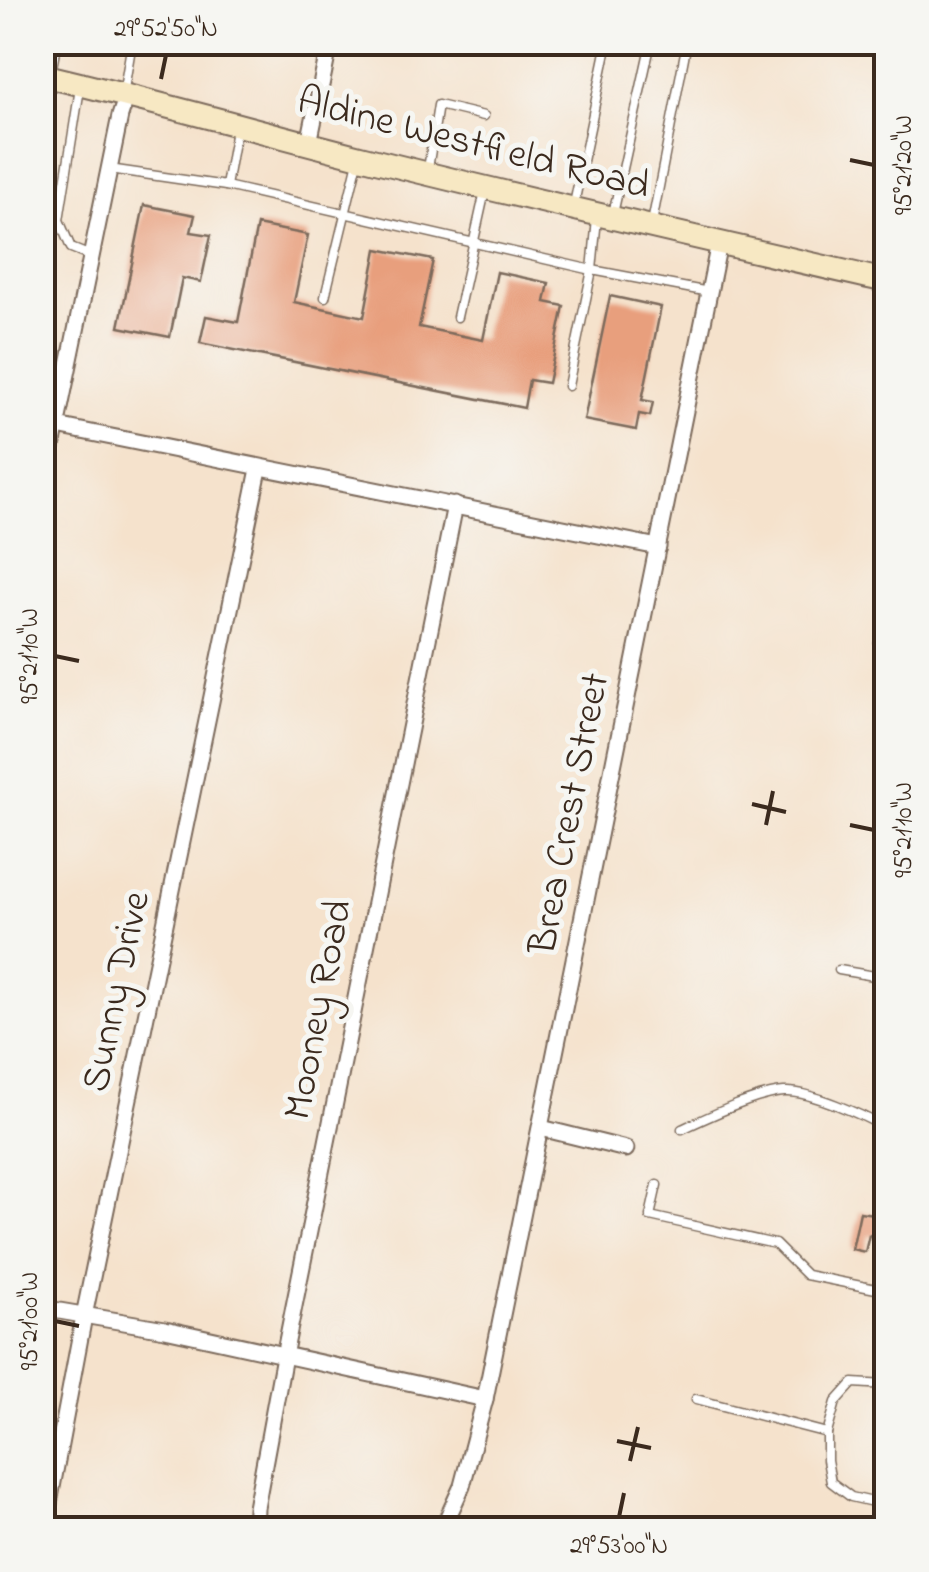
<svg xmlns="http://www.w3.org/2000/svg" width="929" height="1572" font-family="'Indie Flower',sans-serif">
  <rect width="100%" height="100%" fill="#f6f6f2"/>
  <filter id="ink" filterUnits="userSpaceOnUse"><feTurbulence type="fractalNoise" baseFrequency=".01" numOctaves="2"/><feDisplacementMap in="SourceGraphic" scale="20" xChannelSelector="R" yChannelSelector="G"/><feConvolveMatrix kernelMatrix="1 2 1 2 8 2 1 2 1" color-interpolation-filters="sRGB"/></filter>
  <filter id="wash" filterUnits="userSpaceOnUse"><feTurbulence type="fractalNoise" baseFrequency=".0048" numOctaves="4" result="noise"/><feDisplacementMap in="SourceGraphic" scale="40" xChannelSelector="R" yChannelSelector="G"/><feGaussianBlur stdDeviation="2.25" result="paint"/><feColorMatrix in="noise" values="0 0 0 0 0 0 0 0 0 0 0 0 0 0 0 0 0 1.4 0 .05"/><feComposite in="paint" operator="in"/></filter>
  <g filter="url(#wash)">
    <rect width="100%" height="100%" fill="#f5e2cc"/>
    <g id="blocks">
      <g fill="#e89f7d">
        <path d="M144 205 195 215 191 232 211 235 201 282 182 278 170 337 119 327Z"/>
        <path d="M257 225 308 235 294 302 364 317 377 249 433 260 419 327 483 340 497 272 549 283 545 302 564 306 548 383 529 380 524 408 200 343 206 316 238 322Z"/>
        <path d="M610 296 661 307 642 400 653 402 650 416 639 414 636 430 584 420Z"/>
        <path d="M860 1212 886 1216V1239L869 1235 865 1252 852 1249Z"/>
      </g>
    </g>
  </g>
  <g filter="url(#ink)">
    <use href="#blocks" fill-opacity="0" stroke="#7c6a5b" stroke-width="2.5"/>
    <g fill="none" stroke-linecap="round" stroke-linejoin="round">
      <g stroke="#7c6a5b" stroke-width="11">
        <g id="service">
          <path d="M176 42 211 49"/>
          <path d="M51 72 57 42"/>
          <path d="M80 88 59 220 71 248 91 256"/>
          <path d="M124 89 132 42"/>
          <path d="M109 169 226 186 592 270 709 292"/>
          <path d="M428 169 438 105 484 116"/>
          <path d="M226 186 236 130"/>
          <path d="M574 204 608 42"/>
          <path d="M613 214 651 42"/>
          <path d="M652 223 687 42"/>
          <path d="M325 297 358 161"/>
          <path d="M457 317 485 191"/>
          <path d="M568 386 592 270 597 218"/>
          <path d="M886 620 879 643 886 645"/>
          <path d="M839 970 886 978"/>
          <path d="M682 1129C708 1117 756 1094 784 1092 809 1090 864 1116 886 1128"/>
          <path d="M657 1185 650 1216 775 1244 806 1275 886 1291"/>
          <path d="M696 1399 827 1433V1460L831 1482 851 1497 886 1505"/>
          <path d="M827 1433 836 1402 853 1383 886 1385"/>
        </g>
      </g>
      <g stroke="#7c6a5b" stroke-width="19">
        <g id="minor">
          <path d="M309 143 330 42"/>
          <path d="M57 426 658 547"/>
          <path d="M42 496 120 116 127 95"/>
          <path d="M541 1128 626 1149"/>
          <path d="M42 1308 165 1329 485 1399"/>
          <path d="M44 1530 84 1316 259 469"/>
          <path d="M255 1530 256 1508 284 1356 455 505"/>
          <path d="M442 1530 462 1486 485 1399 719 243"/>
        </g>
      </g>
      <g stroke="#7c6a5b" stroke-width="26">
        <path id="secondary" d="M42 75C149 100 254 130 360 157 535 201 711 241 886 281"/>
      </g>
      <use href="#service" stroke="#fff" stroke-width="8"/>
      <use href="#minor" stroke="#fff" stroke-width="15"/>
      <use href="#secondary" stroke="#f7e8c3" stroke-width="22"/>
    </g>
  </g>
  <path fill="none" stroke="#3b2a1e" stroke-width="4" d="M161 79 166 55M850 160 874 165M55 656 79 661M752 804 786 812M766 825 773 791M850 825 874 830M55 1321 79 1326M617 1441 651 1448M630 1461 638 1427M619 1517 624 1493"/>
  <g text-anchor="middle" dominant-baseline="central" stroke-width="10" stroke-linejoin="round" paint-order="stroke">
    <g font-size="40" fill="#3b2a1e" stroke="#f6f6f2">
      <text transform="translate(473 145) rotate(14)">Aldine Westfield Road</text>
      <text transform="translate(571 814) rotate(-79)">Brea Crest Street</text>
      <text transform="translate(118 992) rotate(-78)">Sunny Drive</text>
      <text transform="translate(320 1010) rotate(-79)">Mooney Road</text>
    </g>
  </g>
  <rect width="929" height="1572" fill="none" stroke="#f6f6f2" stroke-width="110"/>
  <rect x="55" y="55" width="819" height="1462" fill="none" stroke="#3b2a1e" stroke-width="4"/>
  <g font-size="25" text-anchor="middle" fill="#3b2a1e">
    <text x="166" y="36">29°52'50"N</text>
    <text transform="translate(902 165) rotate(-90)" y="9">95°21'20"W</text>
    <text transform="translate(28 656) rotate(-90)" y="9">95°21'10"W</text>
    <text transform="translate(902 830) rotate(-90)" y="9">95°21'10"W</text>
    <text transform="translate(28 1321) rotate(-90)" y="9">95°21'00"W</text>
    <text x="619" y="1553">29°53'00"N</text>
  </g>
</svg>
